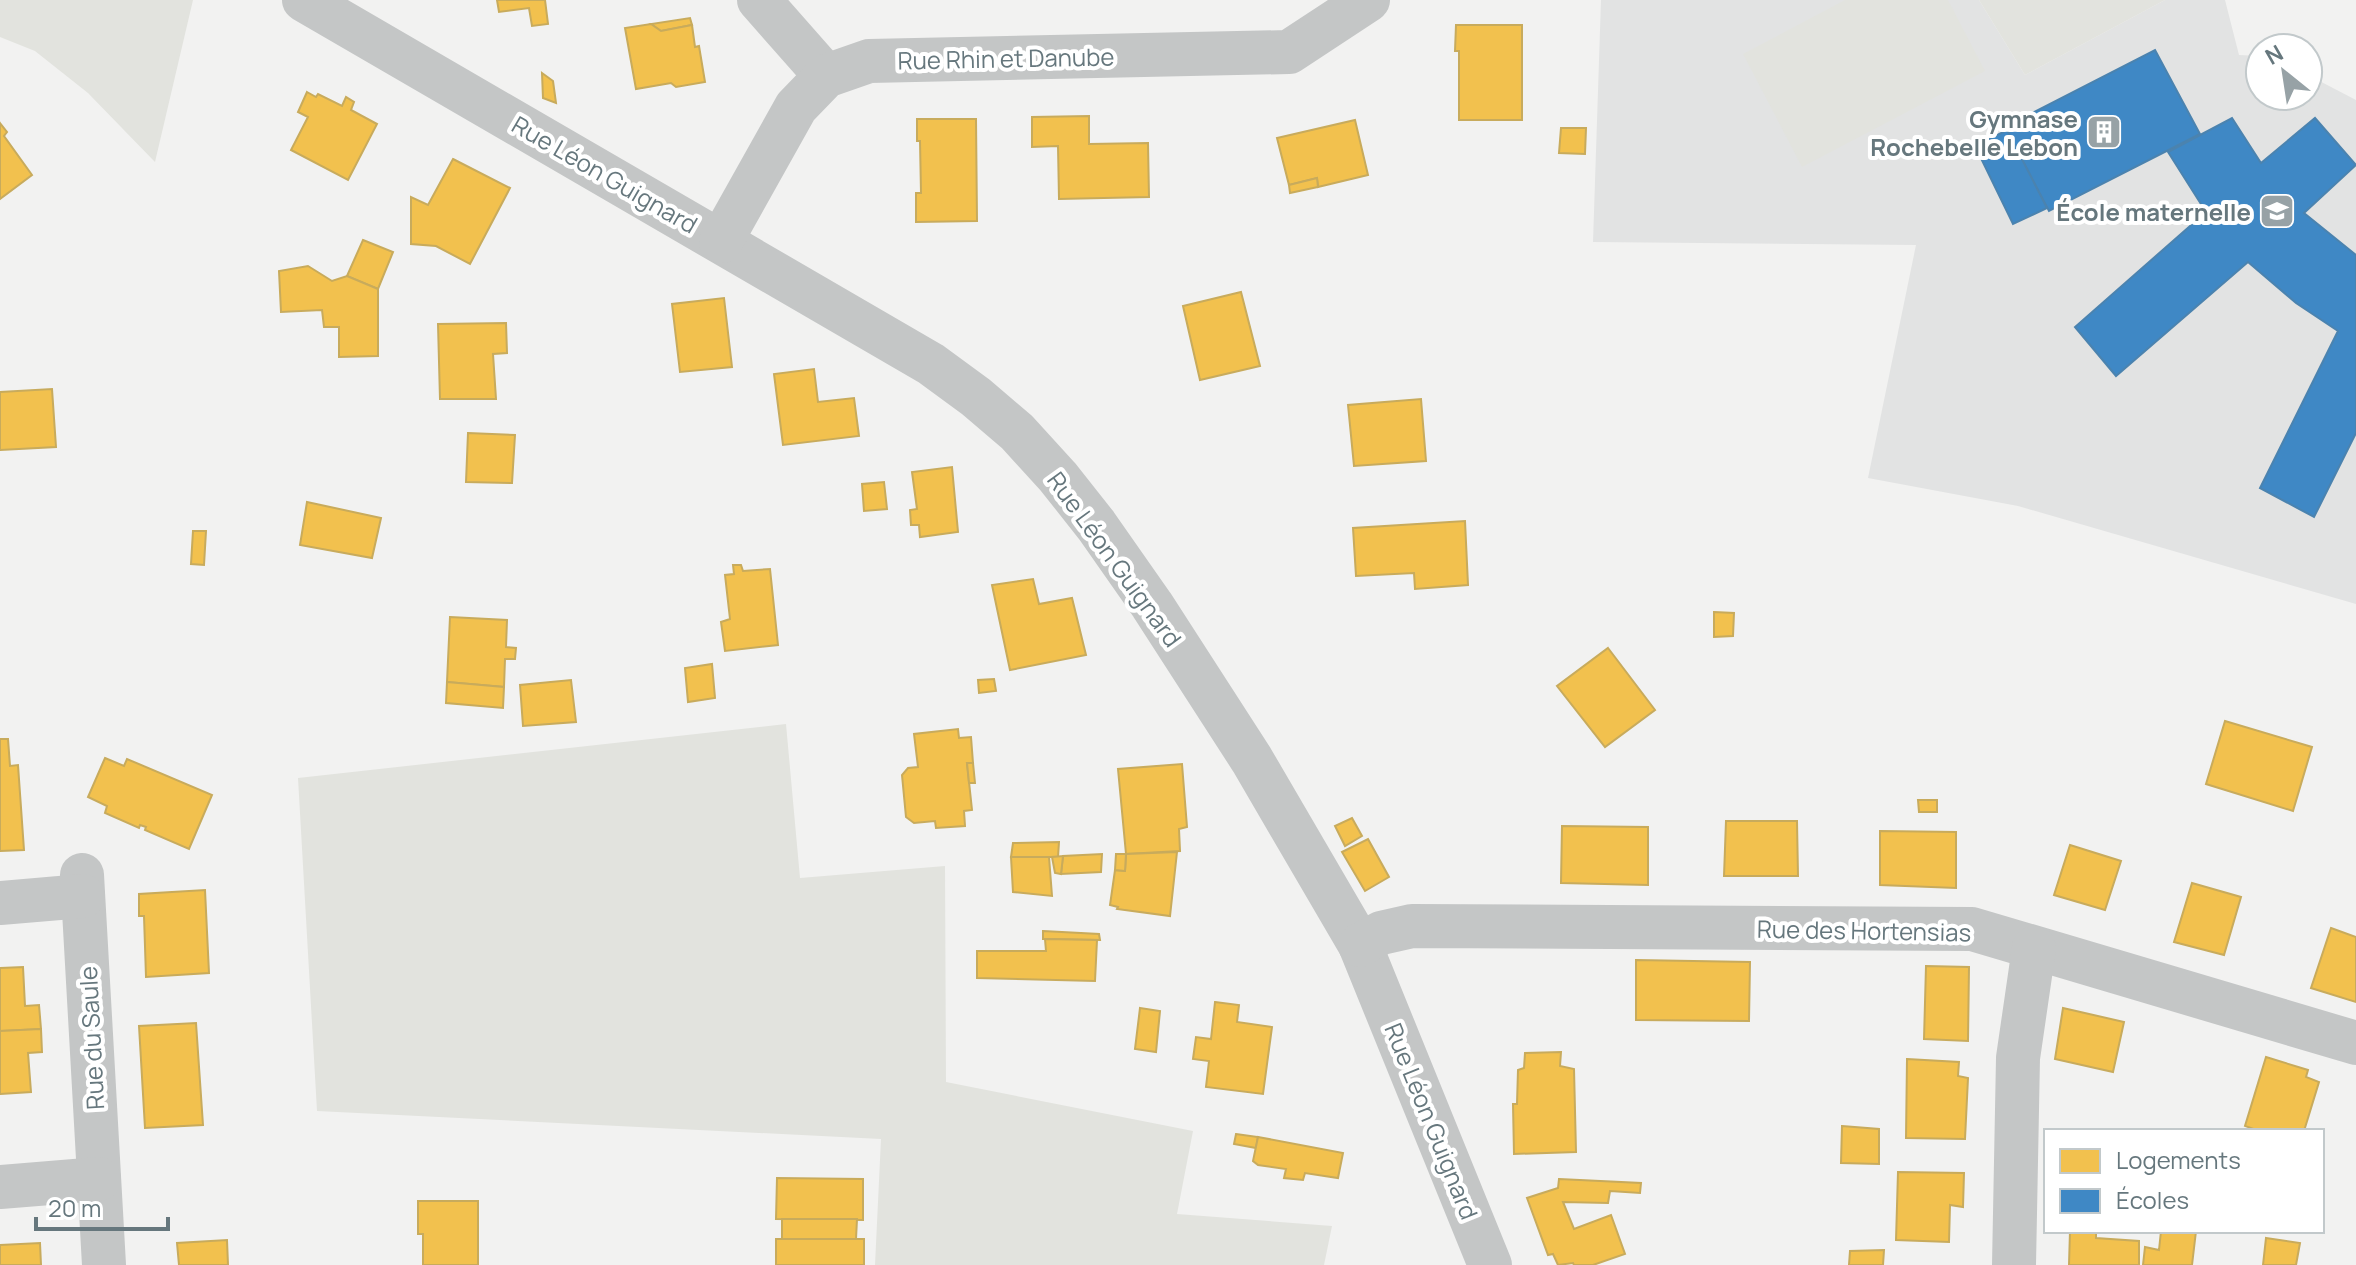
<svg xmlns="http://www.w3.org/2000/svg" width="2356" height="1265" font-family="Manrope,sans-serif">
  <rect width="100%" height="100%" fill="#f2f2f1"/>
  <path fill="#e2e3e3" d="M1601 0H1979L2025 75 2165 0H2225L2239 55 2260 56V96H2308V75L2356 100V604L2018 506 1868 478 1916 245 1593 242Z"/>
  <g fill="#e2e3de">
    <path d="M0 0H193L155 162 88 93 35 51 0 37Z"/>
    <path d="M1845 0H1948L1985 71 1802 167 1743 54Z"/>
    <path d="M1979 0H2165L2025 75Z"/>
    <path d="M786 724 800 878 945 866 946 1082 1193 1131 1177 1214 1332 1226 1324 1265H875L881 1139 317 1111 298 778Z"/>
  </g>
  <g fill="#f2c14e" stroke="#c8ab5c" stroke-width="2">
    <path d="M497 0H545L548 24 532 26 529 8 499 12Z"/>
    <path d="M690 18 692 25 661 31 651 24Z"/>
    <path d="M651 24 661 31 692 25 695 47 699 46 705 82 676 87 671 83 636 89 625 28Z"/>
    <path d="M1456 25H1522V120H1459V51H1455Z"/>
    <path d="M542 73 553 81 556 103 543 98Z"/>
    <path d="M307 92 316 97 318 94 342 106 346 97 354 102 351 110 377 124 348 180 291 150 308 117 298 112Z"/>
    <path d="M1089 116V144L1148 143 1149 197 1059 199 1058 146 1032 147V117Z"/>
    <path d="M917 119H976L977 221 916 222V193H921L920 141H917Z"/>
    <path d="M1355 120 1368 175 1318 187 1317 178 1289 185 1277 138Z"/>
    <path d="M0 123 7 132 4 136 32 175 0 199Z"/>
    <path d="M1561 128H1586L1585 154 1559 153Z"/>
    <path d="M453 159 510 188 470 264 436 246 411 244V197L428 205Z"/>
    <path d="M1317 178 1318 187 1290 193 1289 185Z"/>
    <path d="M363 240 393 252 378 289 347 276Z"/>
    <path d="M308 266 332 281 347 276 378 289V356L339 357V327H324L322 310 281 312 279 271Z"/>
    <path d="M1241 292 1260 366 1200 380 1183 306Z"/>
    <path d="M724 298 732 367 680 372 672 304Z"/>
    <path d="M506 323 507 353 493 354 496 399H440L438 324Z"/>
    <path d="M814 369 818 402 854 398 859 436 783 445 774 374Z"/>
    <path d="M52 389 56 447 0 450V392Z"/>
    <path d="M1421 399 1426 461 1354 466 1348 405Z"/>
    <path d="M468 433 515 435 512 483 466 482Z"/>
    <path d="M952 467 958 532 920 537 919 525H911L910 510 917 509 912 472Z"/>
    <path d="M884 482 887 509 864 511 862 484Z"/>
    <path d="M307 502 381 518 372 558 300 545Z"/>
    <path d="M1465 521 1468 585 1415 589 1414 573 1356 576 1353 528Z"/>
    <path d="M193 531H206L204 565 191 564Z"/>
    <path d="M733 565H741L743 571 770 569 778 645 725 651 721 622 730 619 725 575 734 574Z"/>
    <path d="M1033 579 1039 604 1072 598 1086 655 1010 670 992 585Z"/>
    <path d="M1714 612 1734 613 1733 636 1714 637Z"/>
    <path d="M450 617 507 620 506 647 516 648 515 659H505L504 687 447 682Z"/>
    <path d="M1608 648 1655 710 1605 747 1557 686Z"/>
    <path d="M712 664 715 698 688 702 685 668Z"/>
    <path d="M994 679 996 691 979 693 978 680Z"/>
    <path d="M571 680 576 722 523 726 520 685Z"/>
    <path d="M447 682 504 687 503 708 446 703Z"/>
    <path d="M2225 721 2312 747 2293 811 2206 784Z"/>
    <path d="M958 729 959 738 971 737 973 763H967L972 810 964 811 965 826 936 828 935 821 914 823 906 817 902 775 908 768 918 767 914 734Z"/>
    <path d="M0 739H8L10 766 18 765 24 850 0 851Z"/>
    <path d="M105 758 124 766 127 759 212 795 189 849 145 830 146 827 140 825 139 828 105 813 107 806 88 797Z"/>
    <path d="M967 763H973L975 783H969Z"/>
    <path d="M1182 764 1187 827 1179 829 1180 851 1126 854 1118 769Z"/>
    <path d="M1918 800H1937V812H1919Z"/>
    <path d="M1352 818 1362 836 1345 846 1335 826Z"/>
    <path d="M1726 821H1797L1798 876H1724Z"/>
    <path d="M1562 826 1648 827V885L1561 883Z"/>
    <path d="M1880 831 1956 832V888L1880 885Z"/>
    <path d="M1368 839 1389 877 1365 891 1342 852Z"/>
    <path d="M1059 842 1058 857H1011L1013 843Z"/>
    <path d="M2070 845 2121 861 2105 910 2054 895Z"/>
    <path d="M1177 852 1170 916 1117 909 1118 907 1110 905 1115 870 1125 871 1126 854Z"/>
    <path d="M1102 854 1101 872 1061 874 1063 856Z"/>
    <path d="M1116 854H1126L1125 871 1115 870Z"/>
    <path d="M1063 856 1061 874 1055 873 1052 857Z"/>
    <path d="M1011 857H1049L1052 896 1013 892Z"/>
    <path d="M2192 883 2241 897 2224 955 2174 942Z"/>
    <path d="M205 890 209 973 146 977 144 916H139V894Z"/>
    <path d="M2331 928 2356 937V1002L2311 988Z"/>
    <path d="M1043 931 1099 934 1100 940 1043 939Z"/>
    <path d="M1045 939 1097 940 1095 981 977 978V951H1046Z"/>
    <path d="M1636 960 1750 962 1749 1021 1636 1020Z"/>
    <path d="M1926 966 1969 967 1968 1041 1924 1039Z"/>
    <path d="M23 967 25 1006 39 1005 41 1029 0 1031V968Z"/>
    <path d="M1215 1002 1239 1005 1237 1022 1272 1027 1263 1094 1206 1087 1209 1061 1193 1059 1196 1037 1211 1039Z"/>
    <path d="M1140 1008 1160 1011 1156 1052 1135 1049Z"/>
    <path d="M2063 1008 2124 1022 2113 1072 2055 1059Z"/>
    <path d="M196 1023 203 1125 145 1128 139 1026Z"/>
    <path d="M41 1029 42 1052 28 1053 31 1092 0 1094V1031Z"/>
    <path d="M1561 1052 1560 1066 1574 1069 1576 1152 1514 1154 1513 1104H1517L1518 1070 1524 1068 1525 1053Z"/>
    <path d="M2266 1057 2308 1070 2306 1077 2319 1082 2304 1131H2259L2245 1126Z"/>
    <path d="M1907 1059 1959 1062 1958 1076 1968 1078 1965 1139 1906 1138Z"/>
    <path d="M1842 1126 1879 1129V1164L1841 1163Z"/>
    <path d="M1236 1134 1258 1137 1256 1148 1234 1144Z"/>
    <path d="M1258 1137 1343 1153 1338 1178 1305 1173 1303 1180 1284 1178 1286 1169 1258 1165 1253 1161Z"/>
    <path d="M1898 1172 1964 1173 1963 1207 1950 1205 1949 1242 1896 1240Z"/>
    <path d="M777 1178 863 1179V1220L776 1219Z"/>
    <path d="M1559 1179 1641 1183 1640 1193 1610 1191 1608 1203 1563 1202 1574 1229 1611 1215 1625 1254 1593 1265H1574L1573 1263 1558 1265 1553 1254 1548 1255 1527 1198 1558 1188Z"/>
    <path d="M418 1201H478V1265H423V1234H418Z"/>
    <path d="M782 1219H857L856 1239H782Z"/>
    <path d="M2070 1231H2096V1238L2139 1241V1265H2069Z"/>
    <path d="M2161 1231H2196L2192 1265H2143L2145 1247 2159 1250Z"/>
    <path d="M2266 1238 2300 1243 2296 1265H2263Z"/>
    <rect x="776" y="1239" width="88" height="26"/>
    <path d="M227 1240 228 1265H179L177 1243Z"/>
    <path d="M40 1243 41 1265H0V1245Z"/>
    <path d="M1884 1250 1883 1265H1849L1850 1251Z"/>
  </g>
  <g fill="#3f88c5" stroke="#4b83af" stroke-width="2">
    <path d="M2155 50 2200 134 2049 211 2005 127Z"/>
    <path d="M2232 118 2261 163 2315 118 2356 165 2304 213 2356 255V433L2314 517 2260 488 2338 331 2296 303 2248 262 2116 376 2075 327 2206 212 2168 152Z"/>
    <path d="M2007 130 2047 208 2013 224 1975 146Z"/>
  </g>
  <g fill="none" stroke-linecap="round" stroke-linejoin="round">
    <g stroke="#c4c6c6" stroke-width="44">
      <path d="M304 0 931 364 976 397 1017 432 1058 477 1096 525 1152 605 1252 760 1360 945 1490 1265"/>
      <path d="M759 0 826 76"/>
      <path d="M721 241 796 107 826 76 869 61 1289 52 1368 0"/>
      <path d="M82 875 104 1265"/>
      <path d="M0 903 83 896"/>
      <path d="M1360 945 1381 933 1412 926 1972 929 2356 1043"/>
      <path d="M0 1187 99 1179"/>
      <path d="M2014 1265 2018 1058 2034 948"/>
    </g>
  </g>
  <defs>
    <g id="building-square" transform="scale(1.8)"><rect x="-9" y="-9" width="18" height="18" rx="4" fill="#97a2a6" stroke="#fff"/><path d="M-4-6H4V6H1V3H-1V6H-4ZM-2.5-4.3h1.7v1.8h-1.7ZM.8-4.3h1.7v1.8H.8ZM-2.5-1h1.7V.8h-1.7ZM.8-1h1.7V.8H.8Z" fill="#fff"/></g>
    <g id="school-square" transform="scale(1.8)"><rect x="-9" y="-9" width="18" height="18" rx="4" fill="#97a2a6" stroke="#fff"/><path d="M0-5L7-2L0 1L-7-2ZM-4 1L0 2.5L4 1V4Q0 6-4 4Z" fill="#fff"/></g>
  </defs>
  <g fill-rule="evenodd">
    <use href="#building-square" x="2104" y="132"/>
    <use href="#school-square" x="2277" y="211"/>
  </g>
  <g text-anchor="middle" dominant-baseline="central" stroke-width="8" stroke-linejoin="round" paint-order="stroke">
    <g font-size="24" fill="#66777d" stroke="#fff">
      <text transform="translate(1006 58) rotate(-1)">Rue Rhin et Danube</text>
      <text transform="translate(605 174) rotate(30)">Rue Léon Guignard</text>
      <text transform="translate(1115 559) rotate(54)">Rue Léon Guignard</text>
      <text transform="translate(1864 930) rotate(1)">Rue des Hortensias</text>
      <text transform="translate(91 1038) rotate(-93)">Rue du Saule</text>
      <text transform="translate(1432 1121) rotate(68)">Rue Léon Guignard</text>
    </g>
    <g font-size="24" font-weight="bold" fill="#66777d" stroke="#fff" text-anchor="end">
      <text x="2078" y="118">Gymnase<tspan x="2078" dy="28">Rochebelle Lebon</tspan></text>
      <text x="2251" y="211">École maternelle</text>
    </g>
  </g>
  <rect x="2044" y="1129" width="280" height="104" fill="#ffffff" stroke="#c2c9cb" stroke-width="2"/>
  <rect x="2060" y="1149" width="40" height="24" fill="#f2c14e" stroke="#c2c9cb" stroke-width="2"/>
  <text x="2116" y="1169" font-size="24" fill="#66777d">Logements</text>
  <rect x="2060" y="1189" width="40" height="24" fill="#3f88c5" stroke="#c2c9cb" stroke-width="2"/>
  <text x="2116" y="1209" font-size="24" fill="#66777d">Écoles</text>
  <g transform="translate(2284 72) rotate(330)"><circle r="38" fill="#ffffff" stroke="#c2c9cb" stroke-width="2"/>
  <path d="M0-6L14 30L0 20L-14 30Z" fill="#97a2a6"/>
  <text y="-12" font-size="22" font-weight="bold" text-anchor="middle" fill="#66777d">N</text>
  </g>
  <path d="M36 1217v12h132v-12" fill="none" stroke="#66777d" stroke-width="4"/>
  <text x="48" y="1217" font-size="24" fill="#66777d" stroke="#ffffff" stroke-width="6" paint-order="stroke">20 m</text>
</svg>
